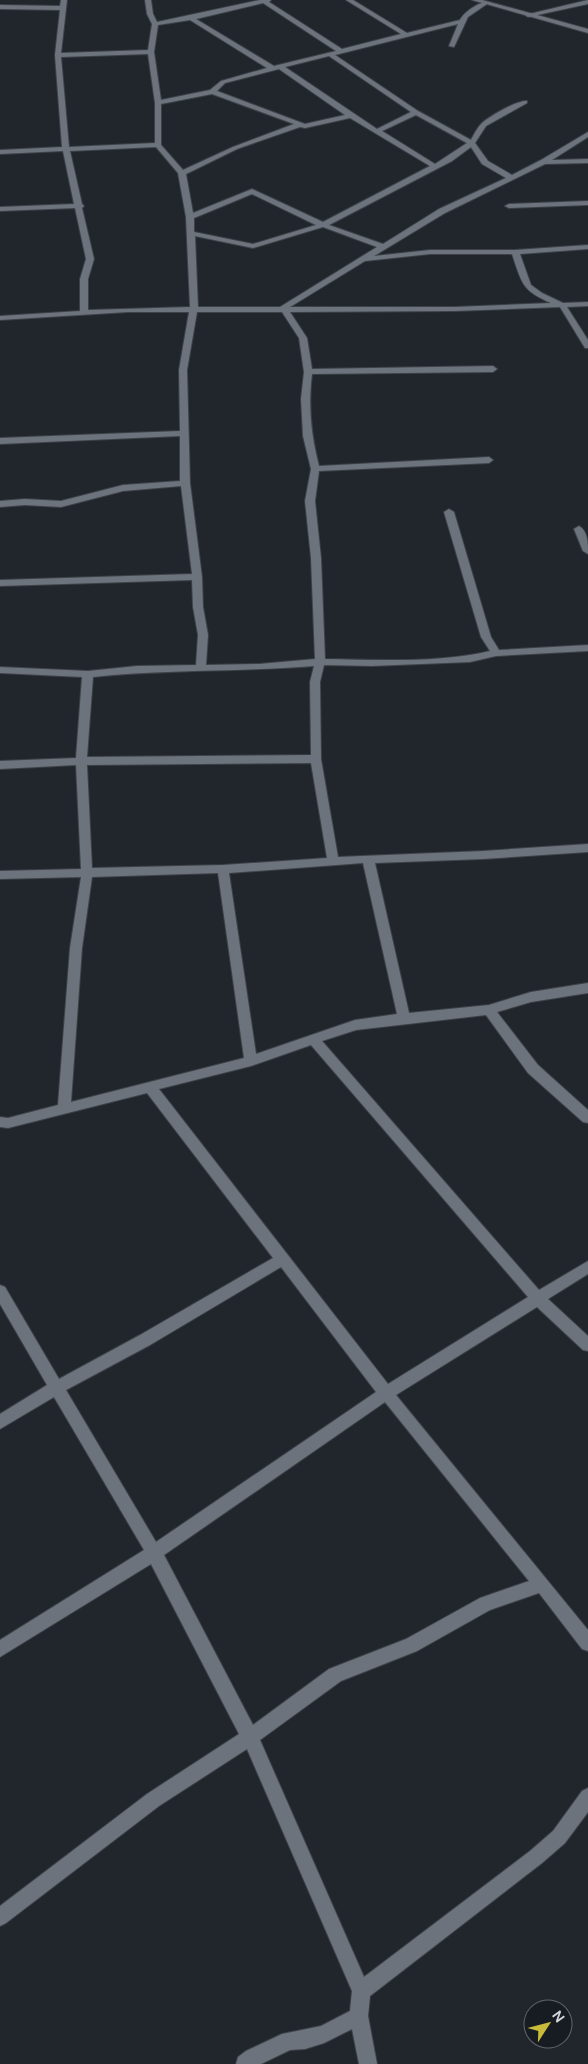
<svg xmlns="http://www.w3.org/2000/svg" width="588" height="2064" font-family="'DM Sans',sans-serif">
  <rect width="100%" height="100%" fill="#20262c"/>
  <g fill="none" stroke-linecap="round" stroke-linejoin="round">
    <g stroke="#3e4248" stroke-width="2">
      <g id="street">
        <path d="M61 0H67L61 53 148 50 152 24 147 14 145 0H151L153 14 157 22 260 0H271L269 2 342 49 401 34 346 0H353L407 33 460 20C464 12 479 2 487 2V4L468 17 454 47 449 46 458 24 335 55 418 111 471 140C474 134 478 127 482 123 490 116 517 100 527 101V103L486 126 475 143 488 161 512 175 541 160 588 132V137L552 160 588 159V163L545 164 445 213 374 256 430 250H515L588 245V249L520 254 531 285 542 293 563 303 588 302V306L567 307 588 340V348H585L560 307 455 311 290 312 307 338 312 369 493 366 497 369 493 372 312 374C308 406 311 435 319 466L489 457 493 460 489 463 319 471 315 501 321 558 325 659C376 660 441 663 490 651L481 637 444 512 449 509 454 512 491 637 499 650 588 645V651L496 656 470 662 372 666 324 665 320 682 321 759 338 857 483 851 588 844V852L483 859 375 863 409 1013 489 1005 531 992 588 983V993L531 1002 497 1012 538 1065 588 1110V1123L583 1122 528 1073 486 1015 356 1030 322 1041 539 1290 588 1261V1274L548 1299 588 1336V1351L583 1350 537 1307 396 1395 588 1630V1651L582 1649 539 1593 490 1610 417 1651 341 1681 260 1740 364 1977 530 1851 553 1831 582 1791 588 1788V1812L565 1843 542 1863 370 1996 368 2016 377 2064H359L352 2029 324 2043 305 2049 290 2050 261 2064H236L238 2057 246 2051 282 2034 321 2026 350 2011 352 1991 247 1749 159 1806 6 1923 0 1926V1906L147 1794 239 1734 151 1564 0 1657V1640L144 1550 54 1397 0 1429V1414L47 1385 0 1304V1285L5 1287 59 1379 140 1335 273 1258 147 1093 8 1128 0 1127V1117L8 1118 58 1105 70 948 81 877 0 879V871L81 869 76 765 0 769V761L76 758 82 677 0 673V667L88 671 137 666 196 665 198 635 193 607 192 580 0 586V580L192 574 181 486 123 491 61 507 25 505 0 507V501L25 499 61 501 123 485 180 481V436L0 444V438L180 431 179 370 189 312H128L0 320V316L80 311V279L86 259 75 208 0 211V207L74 204 63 151 0 154V150L62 147 55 55 60 10 0 9V5L60 6ZM263 3 336 51 274 66 196 19ZM190 20 267 68 221 81 210 90 161 100 154 52 158 25ZM148 54 155 103V143L69 147 61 57ZM329 56 411 112 377 129 285 67ZM279 69 345 115 305 124 217 91 225 83ZM212 94 294 124 233 147 183 170 161 145V104ZM416 115 467 143 435 164 382 131ZM350 118 430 166 323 222 252 189 193 213 186 174 237 149 300 127 305 128ZM156 147 178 173 186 217 190 307 88 310V279L94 259 82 208 84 206 82 204 70 151ZM471 147 482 164 506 178 439 209 383 244 329 225 452 161ZM252 194 316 225 253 244 194 232V218ZM323 227 377 247 280 307H198L195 236 253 248ZM430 254H512C522 283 521 290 551 303L455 307H290L365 261ZM197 312H282L299 338 304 372 301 399 303 436 311 469 305 501 311 558 315 659 259 664 206 665 208 635 203 607 202 577 190 483 187 370ZM314 666 310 682 311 755 87 757 93 677C166 669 240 672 314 666ZM311 763 327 858 223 865 92 868 87 765ZM363 863 397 1014 355 1020 256 1054 229 873ZM218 873 244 1058 71 1102 82 948 92 877ZM311 1045 528 1297 388 1384 159 1089 251 1066ZM281 1267 376 1392 156 1542 66 1390 150 1345ZM385 1402 529 1581 480 1598 406 1639 329 1669 253 1725 164 1555Z"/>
        <path d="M588 0V4L528 17 525 15Z"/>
        <path d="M588 201V205L509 208 505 206 509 204Z"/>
        <path d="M579 526C588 531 588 544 588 554L583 551 574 529Z"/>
      </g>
    </g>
    <g stroke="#3e4248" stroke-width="2">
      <path id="secondary" d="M472 0H482L588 29V33Z"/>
    </g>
    <use href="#street" fill="#6d737c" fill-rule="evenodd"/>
    <use href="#secondary" fill="#6d737c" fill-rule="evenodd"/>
  </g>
  <g transform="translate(548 2024) rotate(54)"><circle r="24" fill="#171c23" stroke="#62666c"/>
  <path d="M0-4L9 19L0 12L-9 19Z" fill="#c9ba3a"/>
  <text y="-8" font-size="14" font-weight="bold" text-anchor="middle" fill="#d2d5da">N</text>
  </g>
</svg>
